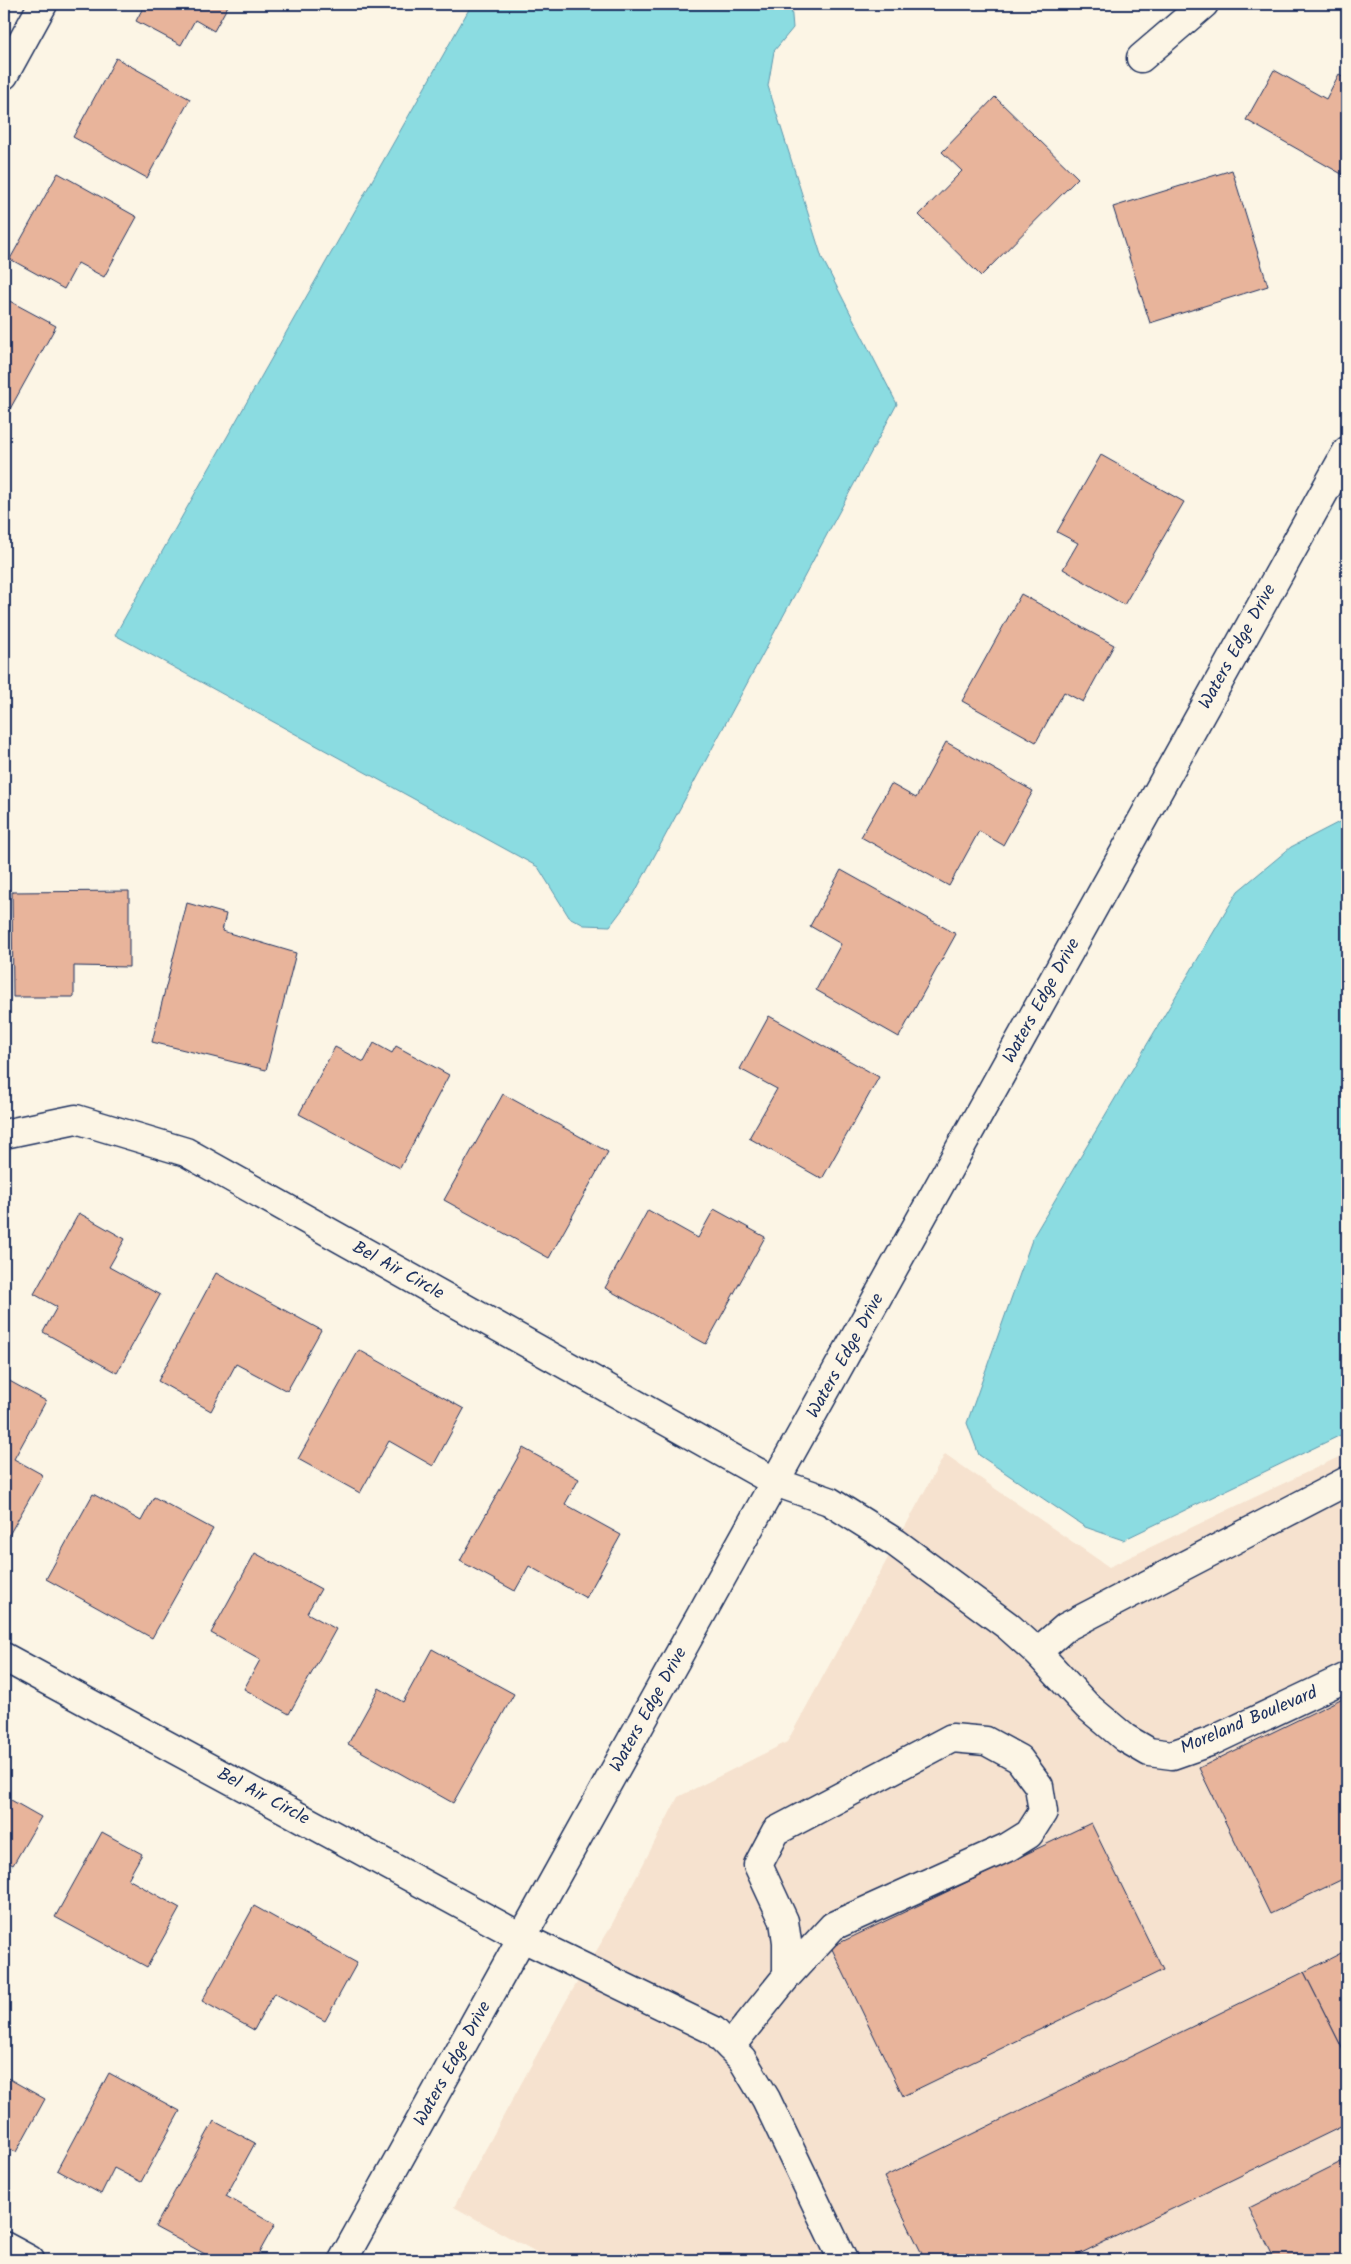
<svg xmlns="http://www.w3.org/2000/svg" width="1351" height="2264" font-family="Kalam,sans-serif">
  <rect width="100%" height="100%" fill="#fcf5e5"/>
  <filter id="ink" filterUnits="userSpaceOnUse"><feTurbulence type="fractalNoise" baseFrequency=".02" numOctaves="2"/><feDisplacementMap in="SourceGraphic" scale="10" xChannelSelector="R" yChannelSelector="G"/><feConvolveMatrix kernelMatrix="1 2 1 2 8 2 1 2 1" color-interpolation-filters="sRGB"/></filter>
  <g filter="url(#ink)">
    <path fill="#f6e2cf" d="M1347 1453V2260H551L454 2207 566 2001 609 1930 678 1797 787 1742 945 1454 1109 1567Z"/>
    <g fill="#8bdce1" stroke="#5e97ad">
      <path d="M472 4H791L793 28 774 51 768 86 822 258 897 404 634 894 610 926 584 925 569 917 538 867 115 635Z"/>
      <path d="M1347 818V1432L1123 1540 1085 1527 979 1455 967 1423 1033 1237 1238 891 1291 847Z"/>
    </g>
    <g fill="#e8b49b" stroke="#1b2f5e">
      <path d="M145 4H229L214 31 195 20 181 45 136 21Z"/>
      <path d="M1337 4H1347V10Z"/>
      <path d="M116 58 190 99 147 178 73 137Z"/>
      <path d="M1274 70 1326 99 1339 74 1347 79V177L1246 120Z"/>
      <path d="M995 97 1078 178 981 276 919 215 962 171 942 152Z"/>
      <path d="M1232 170 1268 286 1150 323 1113 207Z"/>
      <path d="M58 173 137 217 104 277 78 263 64 289 10 259Z"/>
      <path d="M4 298 56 326 5 418 4 417Z"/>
      <path d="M1101 455 1184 502 1124 605 1063 569 1078 543 1057 532Z"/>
      <path d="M1021 594 1114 645 1083 702 1064 692 1036 742 962 701Z"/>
      <path d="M946 742 1033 791 1003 845 979 831 949 886 861 837 891 784 916 798Z"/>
      <path d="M841 870 956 934 899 1037 816 990 841 944 810 926Z"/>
      <path d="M129 891V967L74 966V997H13L12 892Z"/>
      <path d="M187 903 226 914 222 931 296 953 266 1070 152 1042Z"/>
      <path d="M769 1016 879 1077 822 1179 749 1138 777 1089 740 1069Z"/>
      <path d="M374 1043 392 1053 396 1046 449 1075 400 1168 299 1114 335 1047 364 1062Z"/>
      <path d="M503 1094 608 1152 549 1258 444 1200Z"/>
      <path d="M714 1209 765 1237 706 1344 605 1288 648 1210 698 1238Z"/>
      <path d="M79 1213 125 1239 109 1267 160 1295 117 1373 43 1332 57 1307 34 1294Z"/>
      <path d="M216 1273 321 1330 287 1391 236 1364 211 1411 158 1381Z"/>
      <path d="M359 1350 464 1409 433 1466 389 1441 360 1493 298 1459Z"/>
      <path d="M4 1378 46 1401 14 1459 43 1475 9 1535 4 1532Z"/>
      <path d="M523 1448 579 1479 565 1504 621 1535 586 1598 529 1566 515 1591 460 1561Z"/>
      <path d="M93 1494 141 1521 154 1497 213 1529 152 1638 46 1579Z"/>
      <path d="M255 1553 321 1589 307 1613 336 1629 289 1714 244 1689 260 1660 211 1633Z"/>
      <path d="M432 1649 514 1694 453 1803 348 1744 379 1688 403 1702Z"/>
      <path d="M1347 1696V1877L1270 1914 1199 1768Z"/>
      <path d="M4 1796 41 1817 13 1865 4 1860Z"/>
      <path d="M1091 1823 1163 1970 903 2096 831 1947Z"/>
      <path d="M102 1832 142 1854 128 1879 180 1908 147 1967 55 1917Z"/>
      <path d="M254 1906 357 1963 325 2021 274 1993 254 2030 202 2001Z"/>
      <path d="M1347 1950V2058L1304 1972Z"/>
      <path d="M1304 1972 1347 2058V2124L1067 2260H925L884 2177Z"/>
      <path d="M109 2073 180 2111 141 2182 114 2168 101 2194 57 2170Z"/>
      <path d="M4 2076 45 2099 16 2152 4 2146Z"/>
      <path d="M214 2121 255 2143 226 2196 275 2224 255 2260H216L155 2227Z"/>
      <path d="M1347 2159V2260H1275L1249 2208Z"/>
    </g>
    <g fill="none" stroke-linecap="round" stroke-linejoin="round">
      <g stroke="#1b2f5e" stroke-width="31">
        <g id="minor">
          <path d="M1141 58 1204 4"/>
          <path d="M4 75 43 4"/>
          <path d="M4 1134 76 1119 186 1152 775 1482 829 1501 896 1543 1008 1626 1037 1652 1087 1706 1125 1738 1149 1752 1172 1755 1212 1741 1347 1677"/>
          <path d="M1037 1652 1066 1627 1347 1481"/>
          <path d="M4 1657 523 1938 713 2030 742 2059 766 2099 843 2260"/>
          <path d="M730 2047 787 1976 833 1926 1008 1847 1029 1834 1043 1812 1039 1786 1019 1759 986 1741 952 1738 776 1831 758 1865 784 1921 787 1942V1976"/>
          <path d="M4 2246 30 2260"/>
          <path d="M343 2260 1347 451"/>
        </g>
      </g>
      <use href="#minor" stroke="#fcf5e5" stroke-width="28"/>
    </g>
  </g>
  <g text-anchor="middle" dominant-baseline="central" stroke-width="4" stroke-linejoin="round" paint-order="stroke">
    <g font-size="18" fill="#1b2f5e" stroke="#fcf5e5">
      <text transform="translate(1238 647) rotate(-61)">Waters Edge Drive</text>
      <text transform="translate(1042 1001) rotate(-61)">Waters Edge Drive</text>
      <text transform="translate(398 1271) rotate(29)">Bel Air Circle</text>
      <text transform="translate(846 1356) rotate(-61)">Waters Edge Drive</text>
      <text transform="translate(649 1710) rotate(-61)">Waters Edge Drive</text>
      <text transform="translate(1249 1721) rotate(-23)">Moreland Boulevard</text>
      <text transform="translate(263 1797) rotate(28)">Bel Air Circle</text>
      <text transform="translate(453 2064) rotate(-61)">Waters Edge Drive</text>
    </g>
  </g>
  <rect width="1351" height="2264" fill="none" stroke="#fcf5e5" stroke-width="20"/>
  <rect x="10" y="10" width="1331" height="2244" fill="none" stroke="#1b2f5e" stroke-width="2" filter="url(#ink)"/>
</svg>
